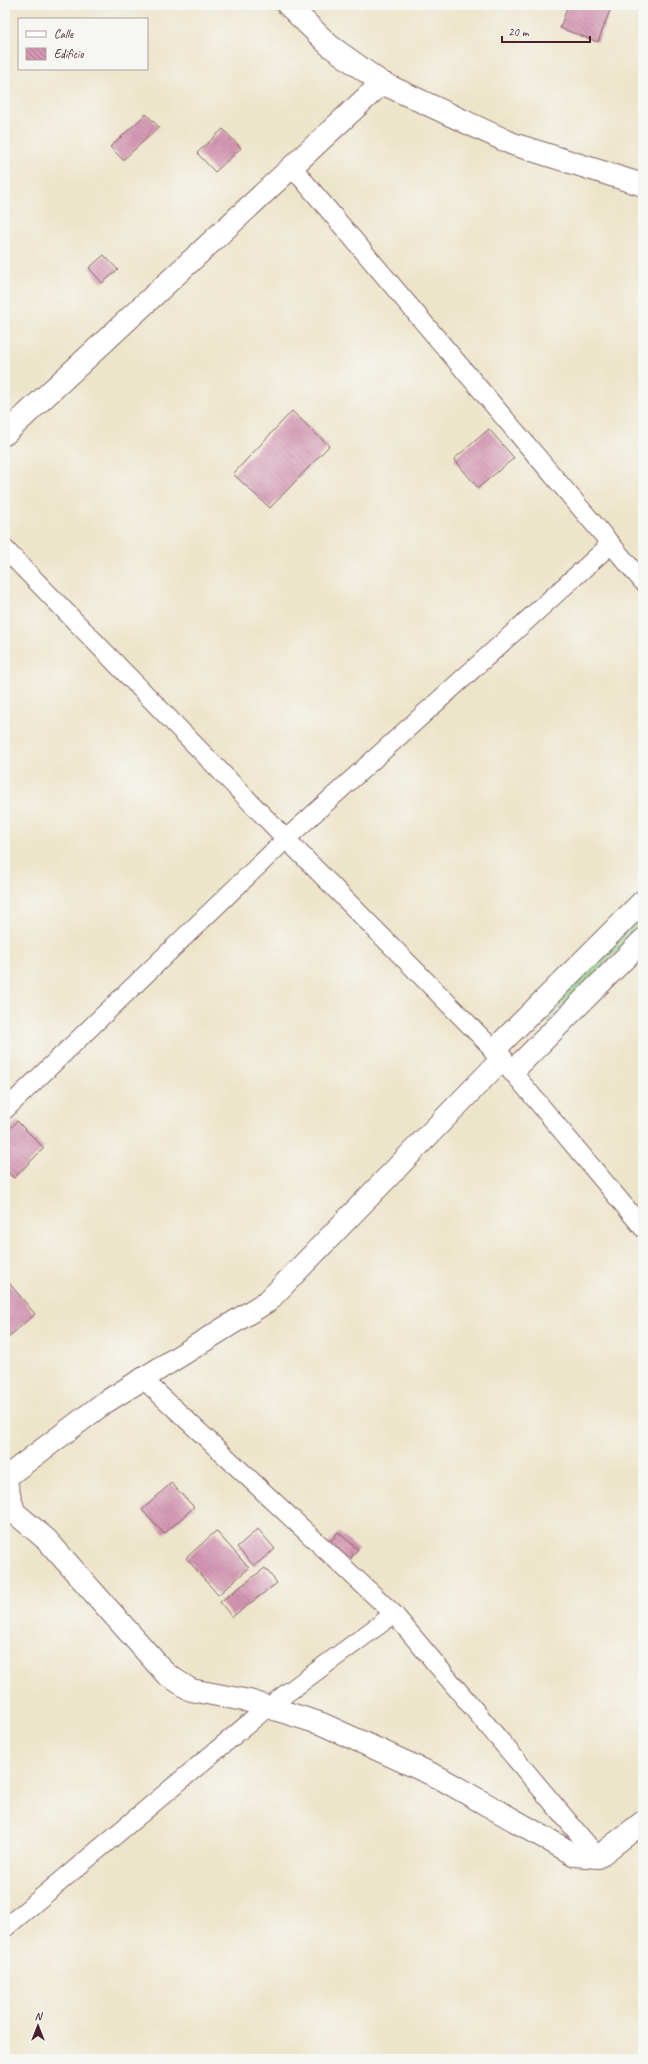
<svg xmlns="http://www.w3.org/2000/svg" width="648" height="2064" font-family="Caveat,sans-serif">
  <defs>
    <pattern id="grass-tufts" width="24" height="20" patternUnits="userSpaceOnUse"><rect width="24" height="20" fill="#91d48c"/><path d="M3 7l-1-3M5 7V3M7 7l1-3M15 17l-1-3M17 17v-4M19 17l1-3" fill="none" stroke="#7fb679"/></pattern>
    <pattern id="building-back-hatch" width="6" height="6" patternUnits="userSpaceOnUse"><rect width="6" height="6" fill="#d495b2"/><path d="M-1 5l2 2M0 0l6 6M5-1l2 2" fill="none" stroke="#ae7991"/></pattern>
  </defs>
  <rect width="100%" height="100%" fill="#f6f6f2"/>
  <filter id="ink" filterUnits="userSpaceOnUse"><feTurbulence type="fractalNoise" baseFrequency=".025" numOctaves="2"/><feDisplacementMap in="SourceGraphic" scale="8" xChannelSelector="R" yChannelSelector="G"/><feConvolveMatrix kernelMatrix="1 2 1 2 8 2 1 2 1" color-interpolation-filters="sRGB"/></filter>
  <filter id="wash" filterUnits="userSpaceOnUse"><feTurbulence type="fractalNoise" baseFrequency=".012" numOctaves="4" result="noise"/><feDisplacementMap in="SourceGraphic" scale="16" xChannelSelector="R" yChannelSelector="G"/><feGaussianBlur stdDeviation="0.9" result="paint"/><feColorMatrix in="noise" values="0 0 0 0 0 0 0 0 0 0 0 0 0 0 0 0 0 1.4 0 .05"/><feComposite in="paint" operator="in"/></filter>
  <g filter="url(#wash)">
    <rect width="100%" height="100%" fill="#ede5ca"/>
    <path fill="url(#grass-tufts)" stroke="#6e7a5c" d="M643 913V926L534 1034H530L527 1032Z"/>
    <g id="blocks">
      <g fill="url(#building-back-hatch)">
        <path d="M568 5H612L598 42 560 28Z"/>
        <path d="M146 114 159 127 123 160 110 147Z"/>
        <path d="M223 129 241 148 215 172 197 153Z"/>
        <path d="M104 255 118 270 102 283 89 268Z"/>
        <path d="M292 411 329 446 270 508 233 474Z"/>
        <path d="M489 429 514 458 478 488 454 459Z"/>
        <path d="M17 1121 44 1148 14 1178 5 1170V1134Z"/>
        <path d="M5 1278 35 1314 5 1340Z"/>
        <path d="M171 1483 194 1507 164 1534 142 1510Z"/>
        <path d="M258 1529 275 1549 254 1566 237 1547Z"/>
        <path d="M216 1531 249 1568 218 1595 186 1558Z"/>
        <path d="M338 1532 358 1549 338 1574 318 1557Z"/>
        <path d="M265 1568 277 1583 232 1617 220 1602Z"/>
      </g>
    </g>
  </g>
  <g filter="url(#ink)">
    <use href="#blocks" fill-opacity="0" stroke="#836463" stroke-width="1"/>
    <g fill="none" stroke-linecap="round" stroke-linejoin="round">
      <g stroke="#836463" stroke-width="20">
        <g id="service">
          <path d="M293 168 643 582"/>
          <path d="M5 549 286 839 494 1050 643 1228"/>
          <path d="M5 1110 286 839 611 544"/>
          <path d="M144 1380 394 1614 598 1857"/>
          <path d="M5 1928 268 1707 394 1614"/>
        </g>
      </g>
      <g stroke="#836463" stroke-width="24">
        <g id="minor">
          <path d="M288 5 330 46 382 83 513 144 643 185"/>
          <path d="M5 434 382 83"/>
          <path d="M494 1050 643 901"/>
          <path d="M513 1071 643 940"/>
          <path d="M5 1478 104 1403 268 1301 502 1059"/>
          <path d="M5 1479 14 1512 47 1540 166 1674 191 1690 249 1701 322 1724 440 1778 575 1855 598 1857 643 1822"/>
        </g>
      </g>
      <use href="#service" stroke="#fff" stroke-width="18"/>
      <use href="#minor" stroke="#fff" stroke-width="22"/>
    </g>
  </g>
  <rect width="648" height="2064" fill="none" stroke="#f6f6f2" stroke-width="20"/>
  <rect x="18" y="18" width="130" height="52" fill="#f6f6f2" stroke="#b1a0a2"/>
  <rect x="26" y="31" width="20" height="6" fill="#ffffff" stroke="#b1a0a2"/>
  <text x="54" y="38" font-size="12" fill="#4a1f2b">Calle</text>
  <rect x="26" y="48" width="20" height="12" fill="url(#building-back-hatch)" stroke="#b1a0a2"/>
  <text x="54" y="58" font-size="12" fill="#4a1f2b">Edificio</text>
  <g transform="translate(38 2026)" stroke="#f6f6f2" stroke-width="3" paint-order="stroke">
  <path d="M0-3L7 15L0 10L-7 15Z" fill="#4a1f2b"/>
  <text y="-6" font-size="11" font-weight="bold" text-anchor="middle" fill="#4a1f2b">N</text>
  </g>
  <path d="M502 36v6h88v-6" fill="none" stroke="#4a1f2b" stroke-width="2"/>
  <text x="508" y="36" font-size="12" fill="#4a1f2b" stroke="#f6f6f2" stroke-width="3" paint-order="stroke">20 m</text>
</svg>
